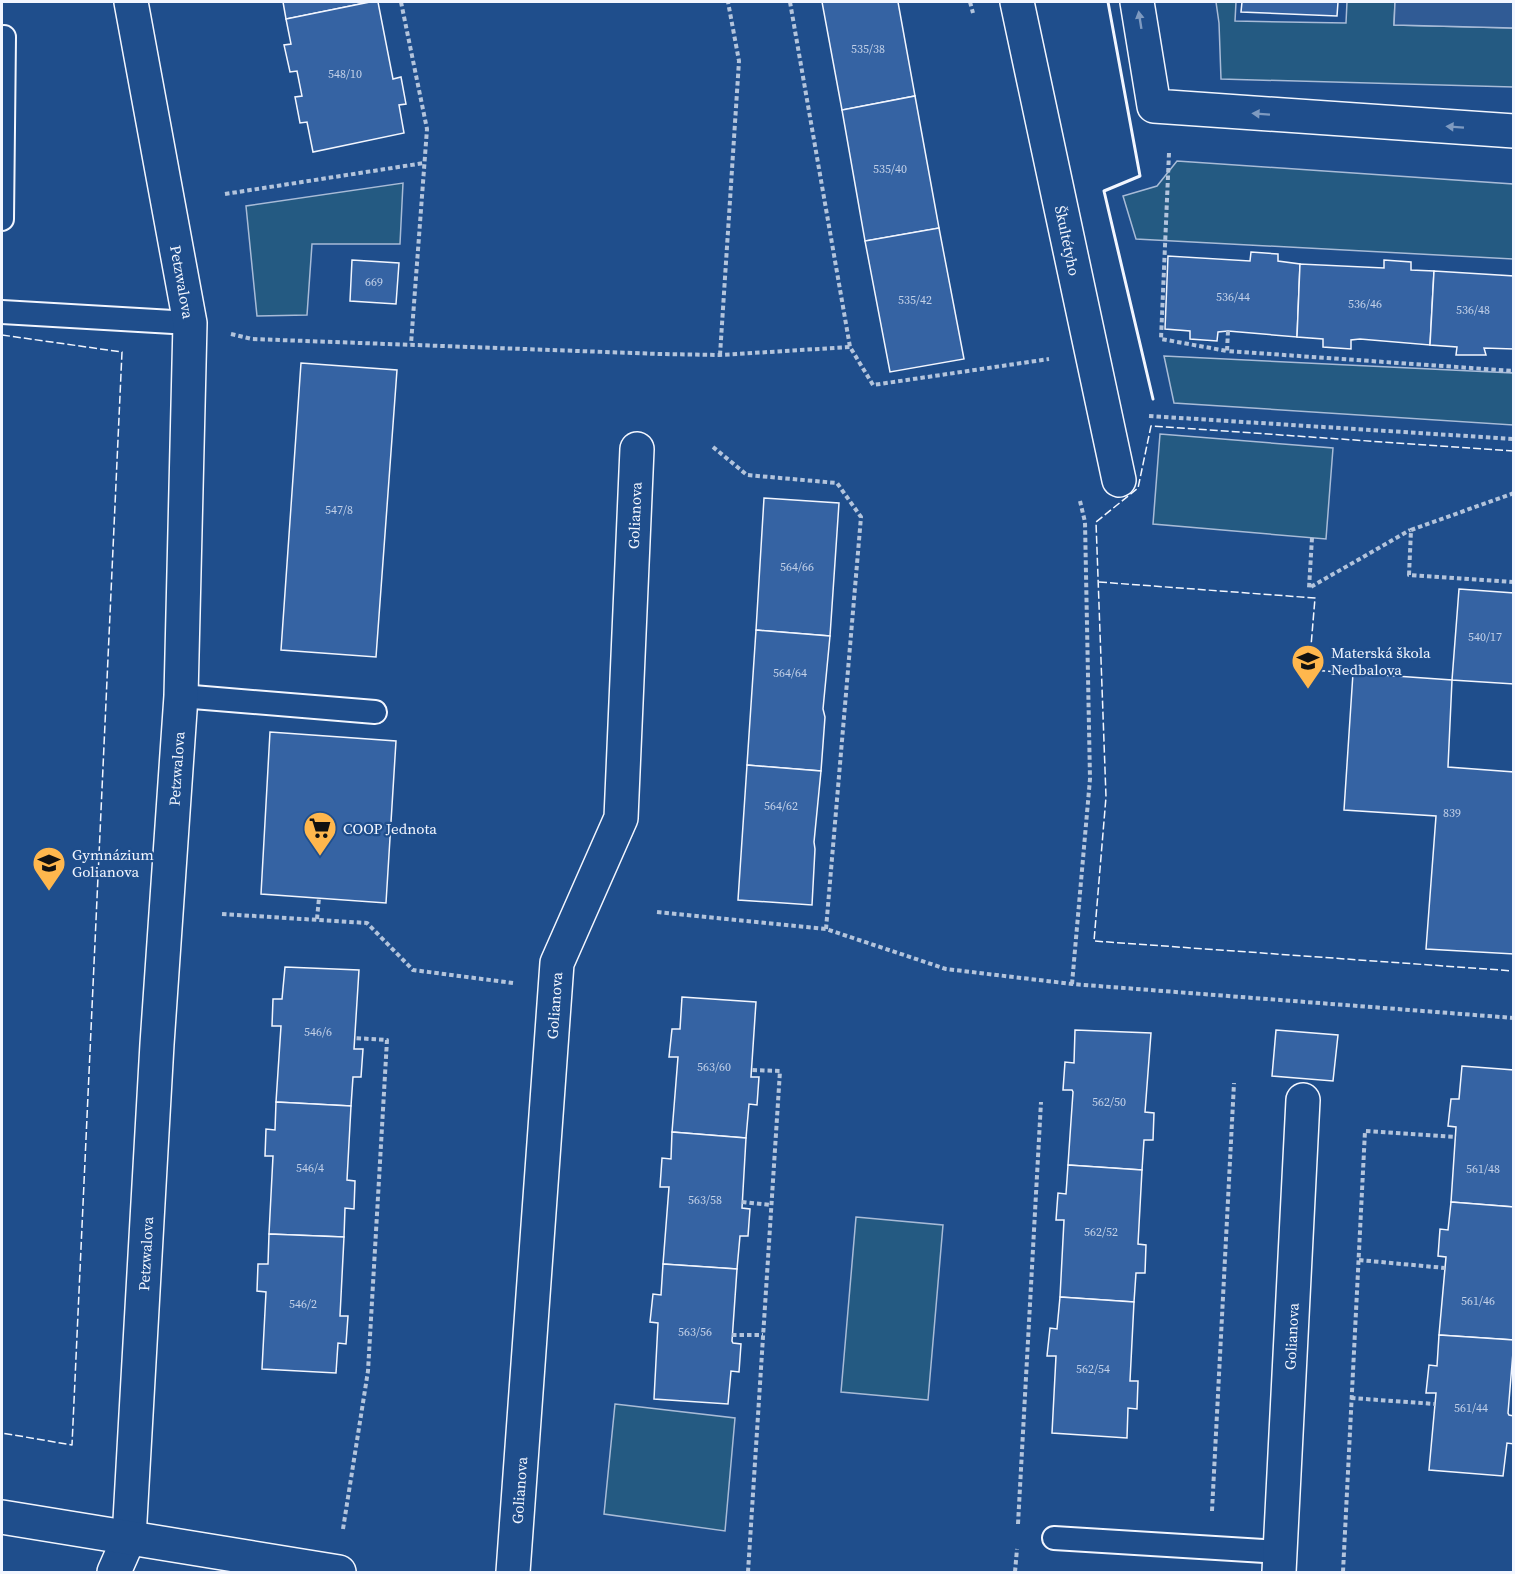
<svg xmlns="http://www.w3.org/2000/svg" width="1515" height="1574" font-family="'Source Serif 4',serif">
  <rect width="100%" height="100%" fill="#1f4e8c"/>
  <g fill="#245a82" stroke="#a8bbd7" stroke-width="1.5">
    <path d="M1216 2H1236L1235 21 1346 23 1347 2H1395L1394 25 1513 28V87L1221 79 1219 23Z"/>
    <path d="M1177 161 1513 184V259L1136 239 1123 196 1157 186Z"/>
    <path d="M403 183 400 244H312L307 315 257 316 246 206Z"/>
    <path d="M1164 356 1513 373V425L1174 403Z"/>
    <path d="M1160 434 1333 448 1326 539 1153 524Z"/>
    <path d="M856 1217 943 1225 928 1400 841 1392Z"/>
    <path d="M615 1404 735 1418 725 1531 604 1514Z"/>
  </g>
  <path fill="#305b95" stroke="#a8bbd7" stroke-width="1.5" d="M1395 2H1513V28L1394 25Z"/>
  <g fill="#3563a3" stroke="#f2f6ff" stroke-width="1.5">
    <path d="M283 2H370L286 19Z"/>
    <path d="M370 2H378L393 79 401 77 406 104 399 105 404 133 313 152 307 122 300 123 295 97 302 96 297 71 290 72 284 45 291 44 286 19Z"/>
    <path d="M822 2H898L915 96 842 110Z"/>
    <path d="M1242 2H1338L1337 16 1241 12Z"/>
    <path d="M915 96 939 228 865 241 842 110Z"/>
    <path d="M939 228 964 359 890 372 865 241Z"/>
    <path d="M1251 252 1278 254V261L1300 264 1297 337 1228 331 1218 332 1217 341 1190 339V331L1165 329 1168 256 1250 261Z"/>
    <path d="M352 260 399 263 396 304 350 301Z"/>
    <path d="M1384 260 1411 262V270L1434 271 1430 345 1360 339 1351 340V349L1323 347V339L1297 337 1300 264 1384 268Z"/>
    <path d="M1434 271 1514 276V349L1484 348 1486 355H1456L1457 347 1430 345Z"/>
    <path d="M301 363 397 370 376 657 281 650Z"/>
    <path d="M764 498 839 503 830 636 756 630Z"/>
    <path d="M1459 589 1514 593V684L1452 680Z"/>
    <path d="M756 630 830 636 823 709 825 717 821 771 747 765Z"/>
    <path d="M1353 673 1452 680 1448 767 1514 772V954L1426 949 1436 816 1344 810Z"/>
    <path d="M270 732 396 741 386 903 261 894Z"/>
    <path d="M747 765 821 771 814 842 815 849 812 905 738 900Z"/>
    <path d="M285 967 359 970 354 1049H363L361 1077H353L351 1106 276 1102 281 1026H272L273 999H282Z"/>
    <path d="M682 997 756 1002 751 1077H759L757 1105 749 1104 746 1138 672 1132 678 1057H669L672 1029H680Z"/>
    <path d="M1075 1030 1151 1033 1145 1112 1154 1113 1153 1140H1144L1142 1170 1068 1165 1073 1092 1072 1090H1063L1065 1062 1074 1063Z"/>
    <path d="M1276 1030 1338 1035 1333 1081 1272 1076Z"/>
    <path d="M1462 1066 1514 1070V1207L1451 1202 1456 1127 1448 1126 1451 1099H1459Z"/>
    <path d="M276 1102 351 1106 347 1180 355 1181 354 1209 345 1208 344 1237 269 1234 273 1156H265L266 1129 275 1130Z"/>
    <path d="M672 1132 746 1138 742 1208 750 1209 748 1236H740L737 1269 663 1264 669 1187H660L662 1158 671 1159Z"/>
    <path d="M1068 1165 1142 1170 1138 1244 1146 1245 1145 1273H1136L1134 1302 1060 1297 1064 1220H1056L1058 1193 1066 1194Z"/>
    <path d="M1451 1202 1514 1207V1340L1439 1335 1446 1257 1438 1256 1440 1229 1448 1230Z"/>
    <path d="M269 1234 344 1237 340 1316H348L346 1344 338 1343 336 1373 262 1369 266 1292 257 1291 258 1264H268Z"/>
    <path d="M663 1264 737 1269 732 1341 733 1343 741 1344 739 1372 731 1371 728 1404 654 1399 658 1323 650 1322 653 1294 661 1295Z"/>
    <path d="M1060 1297 1134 1302 1130 1381H1138L1137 1409 1128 1408 1127 1438 1052 1433 1056 1356H1047L1050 1328 1057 1329Z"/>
    <path d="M1439 1335 1514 1340 1508 1413 1509 1415 1514 1416V1444L1507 1443 1503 1476 1429 1470 1436 1393H1426L1429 1365 1437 1366Z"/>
  </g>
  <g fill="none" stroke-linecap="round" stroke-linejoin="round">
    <g stroke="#f2f6ff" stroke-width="26">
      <g id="lane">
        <path d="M2 219 4 37"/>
        <path d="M2 312 190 323"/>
        <path d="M181 696 375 712"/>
        <path d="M1054 1538 1280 1552"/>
      </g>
    </g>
    <g stroke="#f2f6ff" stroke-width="36">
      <g id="street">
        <path id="s1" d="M1017 2 1119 480"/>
        <path d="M1137 2 1154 106 1514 131"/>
        <path id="s2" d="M114 1572 129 1538 157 1044 181 696 190 323 131 2"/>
        <path id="s3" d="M513 1572 557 963 621 818 637 449"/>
        <path id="s4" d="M1279 1572 1303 1100"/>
      </g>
    </g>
    <g stroke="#f2f6ff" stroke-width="36">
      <path id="secondary" d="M2 1517 339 1572"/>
    </g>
    <g stroke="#b3c4dc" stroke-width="4" stroke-dasharray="4.5 3" stroke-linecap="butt">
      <path d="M401 2 427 129 411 344"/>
      <path d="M790 2 850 347 873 385 1049 359"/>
      <path d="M970 2 973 13"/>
      <path d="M1169 153 1161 339 1227 351"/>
      <path d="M225 194 424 163"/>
      <path d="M1228 331 1227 351 1514 371"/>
      <path d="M231 334 252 339 660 354 720 355 850 347"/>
      <path d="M720 355 739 61 728 2"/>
      <path d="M1149 416 1514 439"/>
      <path d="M713 447 747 475 837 483 861 517 826 929"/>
      <path d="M1514 493 1411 530 1409 575 1514 582"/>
      <path d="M1312 538 1309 588 1410 530"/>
      <path d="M657 912 826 929 946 969 1072 984 1514 1018"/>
      <path d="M222 914 367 923 413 970 513 983"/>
      <path d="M317 919 319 898"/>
      <path d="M1072 984 1090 779 1085 522 1080 501"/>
      <path d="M742 1202 771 1205"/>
      <path d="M1359 1260 1445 1268"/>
      <path d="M732 1335H763"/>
      <path d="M1351 1398 1435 1404"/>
      <path d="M1212 1511 1234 1083"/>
      <path d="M1018 1524 1041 1102"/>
      <path d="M343 1529 368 1371 387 1040 354 1038"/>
      <path d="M748 1572 780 1071 751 1070"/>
      <path d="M1015 1572 1017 1549"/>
      <path d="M1343 1572 1365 1131 1456 1137"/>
    </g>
    <use href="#lane" stroke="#1f4e8c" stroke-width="22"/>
    <use href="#street" stroke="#1f4e8c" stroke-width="33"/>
    <use href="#secondary" stroke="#1f4e8c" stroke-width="33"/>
    <g stroke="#f2f6ff" stroke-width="1.5" stroke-dasharray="8 3" stroke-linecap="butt">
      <path d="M2 335 122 352 72 1445 2 1433"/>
      <path d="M1514 451 1151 426 1138 488 1096 522 1106 797 1094 941 1514 971"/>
      <path d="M1099 582 1315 598 1309 670 1353 673"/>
    </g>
    <path stroke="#f2f6ff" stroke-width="3" d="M1108 2 1140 176 1104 191 1153 399"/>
  </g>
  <defs><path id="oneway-solid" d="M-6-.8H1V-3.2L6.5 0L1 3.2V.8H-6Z" transform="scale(1.5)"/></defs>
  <g fill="#7e9ac0">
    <use href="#oneway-solid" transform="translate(1140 20) rotate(-99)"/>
    <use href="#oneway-solid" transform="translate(1261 114) rotate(-176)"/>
    <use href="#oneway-solid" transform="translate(1455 127) rotate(-176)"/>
  </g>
  <defs>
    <g id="school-pin" transform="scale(1.725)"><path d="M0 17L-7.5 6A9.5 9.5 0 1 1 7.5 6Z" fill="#ffb74d" stroke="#1f4e8c"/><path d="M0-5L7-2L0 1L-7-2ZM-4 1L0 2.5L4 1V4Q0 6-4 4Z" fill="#111"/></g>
    <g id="supermarket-pin" transform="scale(1.725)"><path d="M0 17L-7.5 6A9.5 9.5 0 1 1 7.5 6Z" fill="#ffb74d" stroke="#1f4e8c"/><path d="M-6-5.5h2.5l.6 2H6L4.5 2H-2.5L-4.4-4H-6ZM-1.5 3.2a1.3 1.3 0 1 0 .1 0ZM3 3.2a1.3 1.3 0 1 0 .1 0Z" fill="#111"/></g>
    <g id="university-pin" transform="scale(1.725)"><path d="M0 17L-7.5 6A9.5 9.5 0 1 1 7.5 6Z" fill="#ffb74d" stroke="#1f4e8c"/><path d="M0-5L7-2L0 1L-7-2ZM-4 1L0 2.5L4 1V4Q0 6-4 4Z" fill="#111"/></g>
  </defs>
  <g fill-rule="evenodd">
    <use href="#school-pin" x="1308" y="661"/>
    <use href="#supermarket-pin" x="320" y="828"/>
    <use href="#university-pin" x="49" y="863"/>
  </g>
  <g text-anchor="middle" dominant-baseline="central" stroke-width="4.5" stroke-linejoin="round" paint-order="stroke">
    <g font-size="12" fill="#c3d1e8">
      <text x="868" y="49">535/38</text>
      <text x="345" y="74">548/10</text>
      <text x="890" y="169">535/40</text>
      <text x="374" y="282">669</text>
      <text x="1233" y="297">536/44</text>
      <text x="915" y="300">535/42</text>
      <text x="1365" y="304">536/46</text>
      <text x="1473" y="310">536/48</text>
      <text x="339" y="510">547/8</text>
      <text x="797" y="567">564/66</text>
      <text x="1485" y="637">540/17</text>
      <text x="790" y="673">564/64</text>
      <text x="781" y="806">564/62</text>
      <text x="1452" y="813">839</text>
      <text x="318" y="1032">546/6</text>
      <text x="714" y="1067">563/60</text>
      <text x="1109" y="1102">562/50</text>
      <text x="310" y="1168">546/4</text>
      <text x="1483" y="1169">561/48</text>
      <text x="705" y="1200">563/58</text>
      <text x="1101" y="1232">562/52</text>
      <text x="1478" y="1301">561/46</text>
      <text x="303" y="1304">546/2</text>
      <text x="695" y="1332">563/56</text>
      <text x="1093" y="1369">562/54</text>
      <text x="1471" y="1408">561/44</text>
    </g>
    <g font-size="15" fill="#f2f6ff" stroke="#1f4e8c">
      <text stroke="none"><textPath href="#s1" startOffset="244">Škultétyho</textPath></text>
      <text transform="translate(182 282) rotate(80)">Petzwalova</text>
      <text stroke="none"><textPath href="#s3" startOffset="1072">Golianova</textPath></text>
      <text stroke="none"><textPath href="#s2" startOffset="808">Petzwalova</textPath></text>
      <text stroke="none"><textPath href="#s3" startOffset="568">Golianova</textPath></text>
      <text stroke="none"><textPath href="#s2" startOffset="322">Petzwalova</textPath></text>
      <text stroke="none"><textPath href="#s4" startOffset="236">Golianova</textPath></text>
      <text stroke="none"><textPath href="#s3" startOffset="82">Golianova</textPath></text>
    </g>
    <g font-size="15" fill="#f2f6ff" stroke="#1f4e8c" text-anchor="start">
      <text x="1331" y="652">Materská škola<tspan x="1331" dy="17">Nedbalova</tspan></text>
      <text x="343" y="828">COOP Jednota</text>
      <text x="72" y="854">Gymnázium<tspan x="72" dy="17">Golianova</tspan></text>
    </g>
  </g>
  <rect width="1515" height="1574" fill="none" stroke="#f2f6ff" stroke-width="6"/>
</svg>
